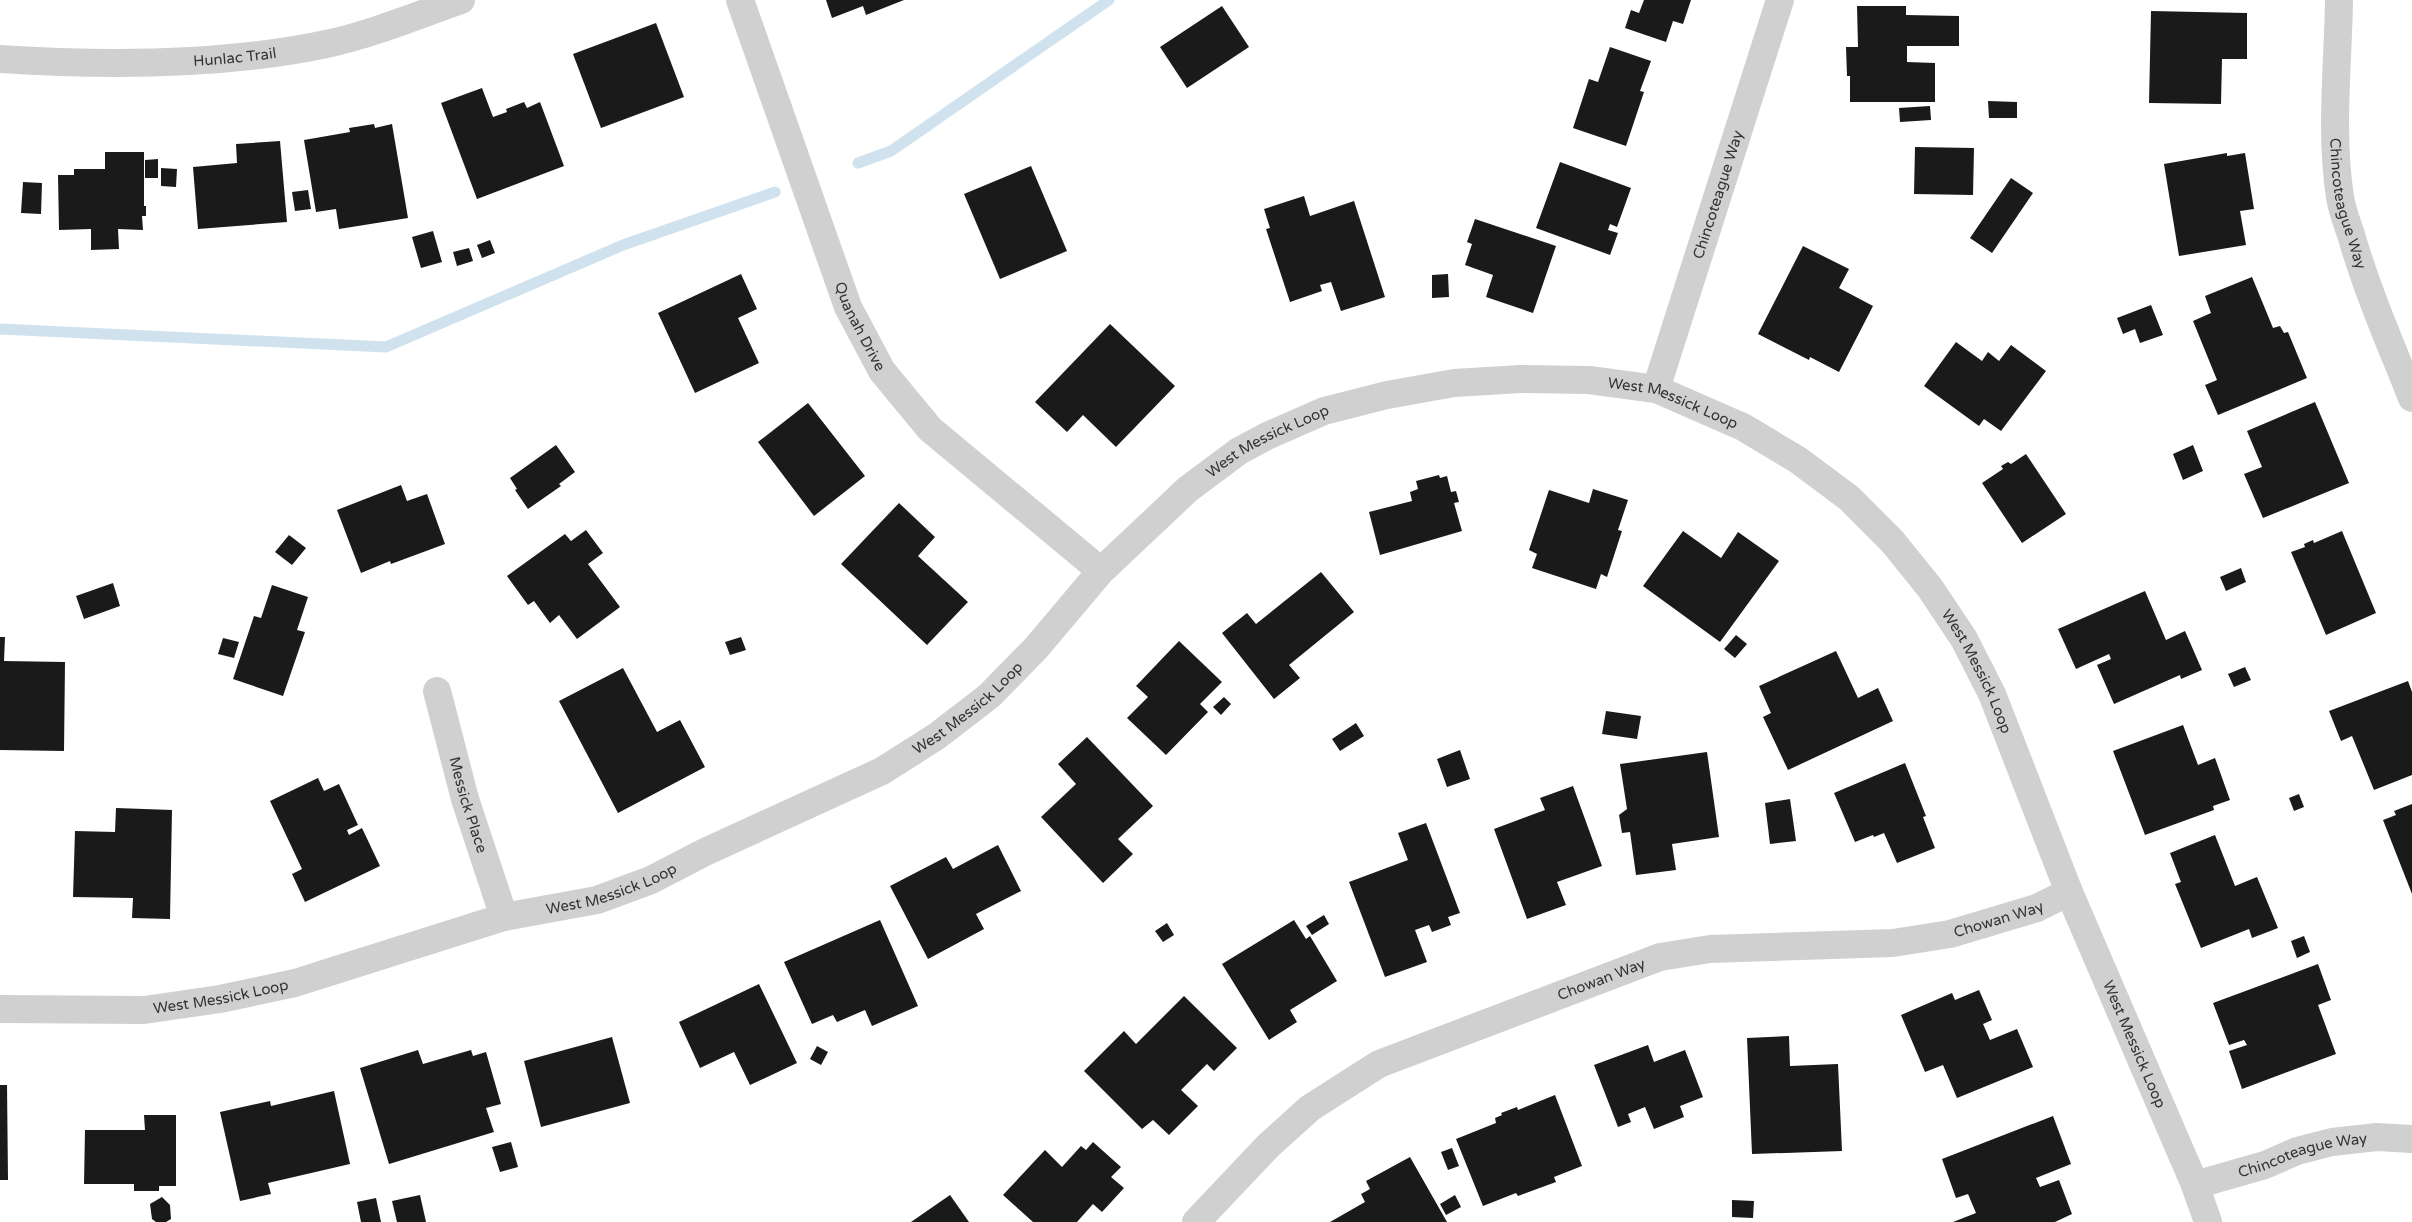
<svg xmlns="http://www.w3.org/2000/svg" width="2412" height="1222" font-family="'Varela Round',sans-serif">
  <rect width="100%" height="100%" fill="#fff"/>
  <g fill="none" stroke-linecap="round" stroke-linejoin="round">
    <g stroke="#cfe2ee" stroke-width="11">
      <path d="M858 163 891 151 1109 0"/>
      <path d="M0 329 386 347 623 245 775 192"/>
    </g>
  </g>
  <g fill="#1a1a1a">
    <path d="M826 0H904L866 15 863 6 832 18Z"/>
    <path d="M1644 0H1691L1683 24 1673 21 1666 42 1625 28 1631 10 1639 13Z"/>
    <path d="M1222 6 1249 47 1187 88 1160 47Z"/>
    <path d="M1857 6H1906V15L1959 16V46H1907V62L1935 63V102H1850V76H1847L1846 47H1858Z"/>
    <path d="M2151 11 2247 13V59H2222L2221 104 2149 103Z"/>
    <path d="M656 23 684 97 601 128 573 54Z"/>
    <path d="M1610 47 1651 61 1640 91 1644 92 1626 146 1573 128 1589 79 1598 82Z"/>
    <path d="M482 88 493 117 507 112 506 109 524 102 527 108 540 102 564 166 477 199 441 103Z"/>
    <path d="M1988 101 2017 102V118H1989Z"/>
    <path d="M1930 106 1931 120 1900 122 1899 108Z"/>
    <path d="M374 124 375 128 392 124 408 218 339 229 336 209 316 212 304 140 350 132 349 128Z"/>
    <path d="M280 141 287 222 198 229 193 167 237 163 236 144Z"/>
    <path d="M1915 147 1974 148 1973 195 1914 194Z"/>
    <path d="M105 152H144V206H146V216H142L143 230 118 229 119 249 91 250V229L59 230 58 175H74V169H105Z"/>
    <path d="M2227 153V156L2245 153 2254 209 2240 211 2246 245 2179 256 2164 164Z"/>
    <path d="M158 159V178H145V160Z"/>
    <path d="M1560 162 1631 188 1617 227 1610 224 1608 230 1618 233 1610 255 1536 228Z"/>
    <path d="M1031 166 1067 251 1000 279 964 194Z"/>
    <path d="M161 168 177 169 176 187 161 186Z"/>
    <path d="M2011 178 2033 193 1992 253 1970 238Z"/>
    <path d="M23 182 42 183 41 214 21 213Z"/>
    <path d="M308 190 311 209 295 211 292 192Z"/>
    <path d="M1304 196 1310 216 1354 201 1385 297 1341 311 1331 282 1320 285 1322 291 1290 302 1266 229 1270 228 1264 209Z"/>
    <path d="M1475 219 1556 246 1533 313 1486 297 1493 275 1465 265 1472 244 1467 242Z"/>
    <path d="M433 231 442 262 421 268 412 237Z"/>
    <path d="M490 240 495 253 482 258 477 245Z"/>
    <path d="M1803 246 1849 269 1839 288 1873 306 1839 372 1810 357 1809 360 1758 334Z"/>
    <path d="M469 248 473 261 457 266 453 252Z"/>
    <path d="M741 274 757 309 738 318 759 363 695 393 658 313Z"/>
    <path d="M1448 274 1449 297 1432 298V275Z"/>
    <path d="M2252 277 2273 328 2280 326 2284 333 2288 332 2307 378 2218 415 2205 385 2217 380 2193 321 2211 313 2205 296Z"/>
    <path d="M2151 305 2163 335 2140 343 2135 329 2123 334 2117 318Z"/>
    <path d="M1110 324 1175 386 1116 447 1083 415 1067 432 1035 402Z"/>
    <path d="M1956 342 1982 361 1988 352 1999 361 2011 345 2046 371 2001 431 1984 419 1979 426 1924 386Z"/>
    <path d="M2315 402 2349 483 2263 518 2244 474 2262 467 2247 431Z"/>
    <path d="M808 403 865 476 814 516 758 442Z"/>
    <path d="M556 445 575 472 559 484 561 486 528 509 515 490 517 489 510 478Z"/>
    <path d="M2193 445 2203 471 2183 480 2173 454Z"/>
    <path d="M2026 454 2066 514 2022 543 1982 483 2003 469 2001 466 2008 462 2011 464Z"/>
    <path d="M1439 475 1440 478 1447 476 1451 492 1456 491 1459 502 1454 503 1462 531 1380 555 1369 512 1412 501 1410 492 1418 489 1416 481Z"/>
    <path d="M401 485 407 501 427 494 445 544 391 564 390 561 361 573 337 510Z"/>
    <path d="M1593 489 1628 500 1618 530 1622 531 1607 577 1601 574 1596 589 1532 568 1537 554 1529 550 1549 490 1589 503Z"/>
    <path d="M899 503 935 537 918 556 968 602 927 645 841 564Z"/>
    <path d="M586 530 603 553 588 564 620 607 577 639 559 615 550 623 534 601 528 605 507 576 565 534 571 541Z"/>
    <path d="M1683 531 1721 558 1738 532 1779 561 1720 642 1643 586Z"/>
    <path d="M2342 531 2376 613 2326 635 2291 552 2305 547 2304 544 2313 540 2314 543Z"/>
    <path d="M289 535 306 548 292 565 275 552Z"/>
    <path d="M2241 568 2246 582 2226 591 2220 577Z"/>
    <path d="M1321 572 1354 612 1289 665 1300 678 1274 699 1222 633 1247 613 1256 624Z"/>
    <path d="M113 583 120 606 84 619 76 596Z"/>
    <path d="M272 585 308 597 297 630 305 632 283 696 233 679 254 616 261 618Z"/>
    <path d="M2145 591 2166 640 2185 631 2202 670 2181 679 2180 675 2114 704 2097 665 2111 659 2109 654 2076 669 2058 629Z"/>
    <path d="M1736 635 1747 644 1735 658 1724 649Z"/>
    <path d="M0 637H5L4 661 65 662 64 751 0 750Z"/>
    <path d="M741 637 746 650 730 655 725 642Z"/>
    <path d="M223 638 239 642 234 658 218 654Z"/>
    <path d="M1179 641 1222 682 1200 704 1208 712 1166 755 1127 718 1148 697 1136 686Z"/>
    <path d="M1836 651 1858 698 1878 688 1893 721 1788 770 1763 717 1771 713 1759 686Z"/>
    <path d="M2245 667 2251 680 2234 687 2228 674Z"/>
    <path d="M623 668 657 732 680 720 705 767 618 813 559 701Z"/>
    <path d="M2408 681 2412 692V775L2374 790 2352 736 2341 741 2329 711Z"/>
    <path d="M1224 697 1231 704 1221 715 1213 707Z"/>
    <path d="M1606 711 1641 716 1637 739 1602 734Z"/>
    <path d="M1356 723 1364 736 1340 751 1332 739Z"/>
    <path d="M2183 725 2198 765 2215 758 2230 800 2213 806 2214 810 2145 835 2113 751Z"/>
    <path d="M1087 737 1153 806 1118 839 1133 854 1103 883 1041 817 1076 784 1058 764Z"/>
    <path d="M1460 750 1470 779 1447 787 1437 759Z"/>
    <path d="M1707 752 1719 837 1672 844 1676 870 1636 875 1630 832 1622 833 1619 815 1627 809 1620 764Z"/>
    <path d="M1905 763 1926 816 1923 817 1935 848 1897 863 1884 833 1874 837 1873 835 1855 842 1834 793Z"/>
    <path d="M318 778 324 791 339 784 358 825 347 830 349 835 362 828 380 866 305 902 292 874 302 869 270 801Z"/>
    <path d="M1573 786 1602 866 1557 882 1566 905 1527 919 1494 829 1545 810 1540 798Z"/>
    <path d="M2299 794 2304 807 2294 811 2289 798Z"/>
    <path d="M1790 799 1796 841 1770 844 1765 803Z"/>
    <path d="M2412 804V894L2383 820 2396 815 2394 811Z"/>
    <path d="M116 808 172 810 170 919 132 918 133 898 73 897 75 831 115 832Z"/>
    <path d="M1426 823 1460 913 1448 917 1451 925 1432 932 1429 925 1415 930 1427 962 1385 977 1349 882 1408 860 1398 833Z"/>
    <path d="M2215 835 2235 886 2257 877 2278 928 2252 938 2249 929 2201 948 2175 884 2181 882 2170 853Z"/>
    <path d="M998 845 1021 891 976 914 984 929 928 959 890 886 946 857 953 869Z"/>
    <path d="M1324 915 1329 924 1312 935 1306 926Z"/>
    <path d="M880 920 918 1006 872 1026 865 1010 837 1022 833 1015 812 1024 784 962Z"/>
    <path d="M1294 920 1306 939 1310 936 1337 981 1290 1010 1297 1022 1269 1040 1222 964Z"/>
    <path d="M1167 923 1174 935 1163 942 1155 931Z"/>
    <path d="M2304 936 2310 952 2297 958 2291 941Z"/>
    <path d="M2318 964 2331 1000 2318 1005 2336 1054 2242 1089 2229 1051 2247 1045 2244 1040 2229 1045 2213 1003Z"/>
    <path d="M759 984 797 1063 750 1085 734 1052 700 1068 679 1022Z"/>
    <path d="M1979 990 1992 1020 1983 1024 1990 1040 2017 1029 2033 1067 1957 1098 1943 1065 1925 1072 1901 1015 1952 993 1955 1000Z"/>
    <path d="M1184 996 1237 1048 1214 1071 1207 1064 1181 1090 1198 1106 1169 1135 1153 1120 1142 1129 1084 1071 1124 1031 1136 1044Z"/>
    <path d="M1789 1036 1790 1066 1838 1064 1842 1151 1752 1154 1747 1038Z"/>
    <path d="M612 1037 630 1103 541 1127 524 1061Z"/>
    <path d="M1648 1045 1654 1062 1685 1050 1703 1097 1680 1106 1684 1117 1654 1129 1645 1107 1628 1114 1631 1122 1618 1127 1594 1065Z"/>
    <path d="M817 1046 828 1052 821 1065 810 1059Z"/>
    <path d="M418 1050 423 1064 471 1050 473 1056 486 1052 501 1104 486 1108 494 1132 389 1164 360 1068Z"/>
    <path d="M0 1085H7L8 1180H0Z"/>
    <path d="M334 1091 350 1164 268 1183 271 1194 240 1201 220 1112 270 1101 271 1106Z"/>
    <path d="M1555 1095 1582 1166 1554 1177 1556 1182 1518 1196 1516 1193 1483 1206 1456 1139 1496 1123 1495 1118 1502 1115 1501 1113 1517 1107 1518 1110Z"/>
    <path d="M144 1115H176V1186H159V1191H134V1184H84L85 1130H145Z"/>
    <path d="M2053 1116 2071 1164 2036 1178 2040 1187 2059 1180 2072 1214 2055 1222H1953L1976 1213 1968 1194 1956 1198 1942 1159Z"/>
    <path d="M511 1142 518 1167 500 1172 492 1147Z"/>
    <path d="M1093 1142 1121 1167 1111 1177 1124 1188 1102 1212 1093 1204 1077 1222H1033L1003 1195 1045 1150 1062 1167 1081 1146 1086 1150Z"/>
    <path d="M1452 1148 1459 1166 1448 1170 1441 1152Z"/>
    <path d="M1410 1157 1447 1222H1330L1365 1202 1361 1194 1370 1189 1366 1181Z"/>
    <path d="M420 1195 426 1222H397L392 1201Z"/>
    <path d="M950 1195 969 1222H911Z"/>
    <path d="M1455 1195 1461 1207 1446 1215 1440 1204Z"/>
    <path d="M162 1197 170 1205 171 1219 166 1222H156L152 1219 150 1204Z"/>
    <path d="M376 1198 381 1222H361L357 1202Z"/>
    <path d="M1732 1200 1754 1201 1753 1218 1732 1217Z"/>
  </g>
  <g fill="none" stroke-linecap="round" stroke-linejoin="round">
    <g stroke="#d0d0d0" stroke-width="28">
      <path id="s1" d="M740 0 848 307 882 371 930 429 1101 571"/>
      <path id="s2" d="M2339 0C2338 66 2330 132 2340 197 2342 211 2348 225 2352 238 2368 293 2391 345 2412 398"/>
      <path id="s3" d="M0 59C108 66 226 66 331 43 375 33 418 15 461 0"/>
      <path id="s4" d="M1656 389 1780 0"/>
      <path id="s5" d="M437 691 465 799 504 917"/>
      <path id="s6" d="M0 1009 144 1010 220 999 295 983 504 917 597 900 651 880 705 852 882 771 937 736 989 696 1036 648 1101 571 1188 489 1239 451 1267 436 1324 411 1387 395 1454 383 1521 379 1589 380 1656 389 1743 427 1798 460 1849 498 1892 541 1930 588 1964 639 1992 694 2069 892 2195 1185 2208 1222"/>
      <path id="s7" d="M2195 1185 2265 1165 2297 1151 2332 1142 2377 1137 2412 1139"/>
      <path id="s8" d="M1196 1222 1269 1145 1310 1108 1379 1064 1660 957 1710 949 1893 943 1950 934 2037 908 2069 892"/>
    </g>
  </g>
  <g text-anchor="middle" dominant-baseline="central" stroke-width="5" stroke-linejoin="round" paint-order="stroke">
    <g font-size="15" fill="#333" stroke="#fff">
      <text stroke="none"><textPath href="#s3" startOffset="235">Hunlac Trail</textPath></text>
      <text stroke="none"><textPath href="#s4" startOffset="204">Chincoteague Way</textPath></text>
      <text stroke="none"><textPath href="#s2" startOffset="205">Chincoteague Way</textPath></text>
      <text stroke="none"><textPath href="#s1" startOffset="348">Quanah Drive</textPath></text>
      <text stroke="none"><textPath href="#s6" startOffset="1856">West Messick Loop</textPath></text>
      <text stroke="none"><textPath href="#s6" startOffset="1436">West Messick Loop</textPath></text>
      <text stroke="none"><textPath href="#s6" startOffset="2276">West Messick Loop</textPath></text>
      <text stroke="none"><textPath href="#s6" startOffset="1031">West Messick Loop</textPath></text>
      <text stroke="none"><textPath href="#s5" startOffset="118">Messick Place</textPath></text>
      <text stroke="none"><textPath href="#s6" startOffset="628">West Messick Loop</textPath></text>
      <text stroke="none"><textPath href="#s8" startOffset="886">Chowan Way</textPath></text>
      <text stroke="none"><textPath href="#s8" startOffset="481">Chowan Way</textPath></text>
      <text stroke="none"><textPath href="#s6" startOffset="222">West Messick Loop</textPath></text>
      <text stroke="none"><textPath href="#s6" startOffset="2681">West Messick Loop</textPath></text>
      <text stroke="none"><textPath href="#s7" startOffset="112">Chincoteague Way</textPath></text>
    </g>
  </g>
</svg>
